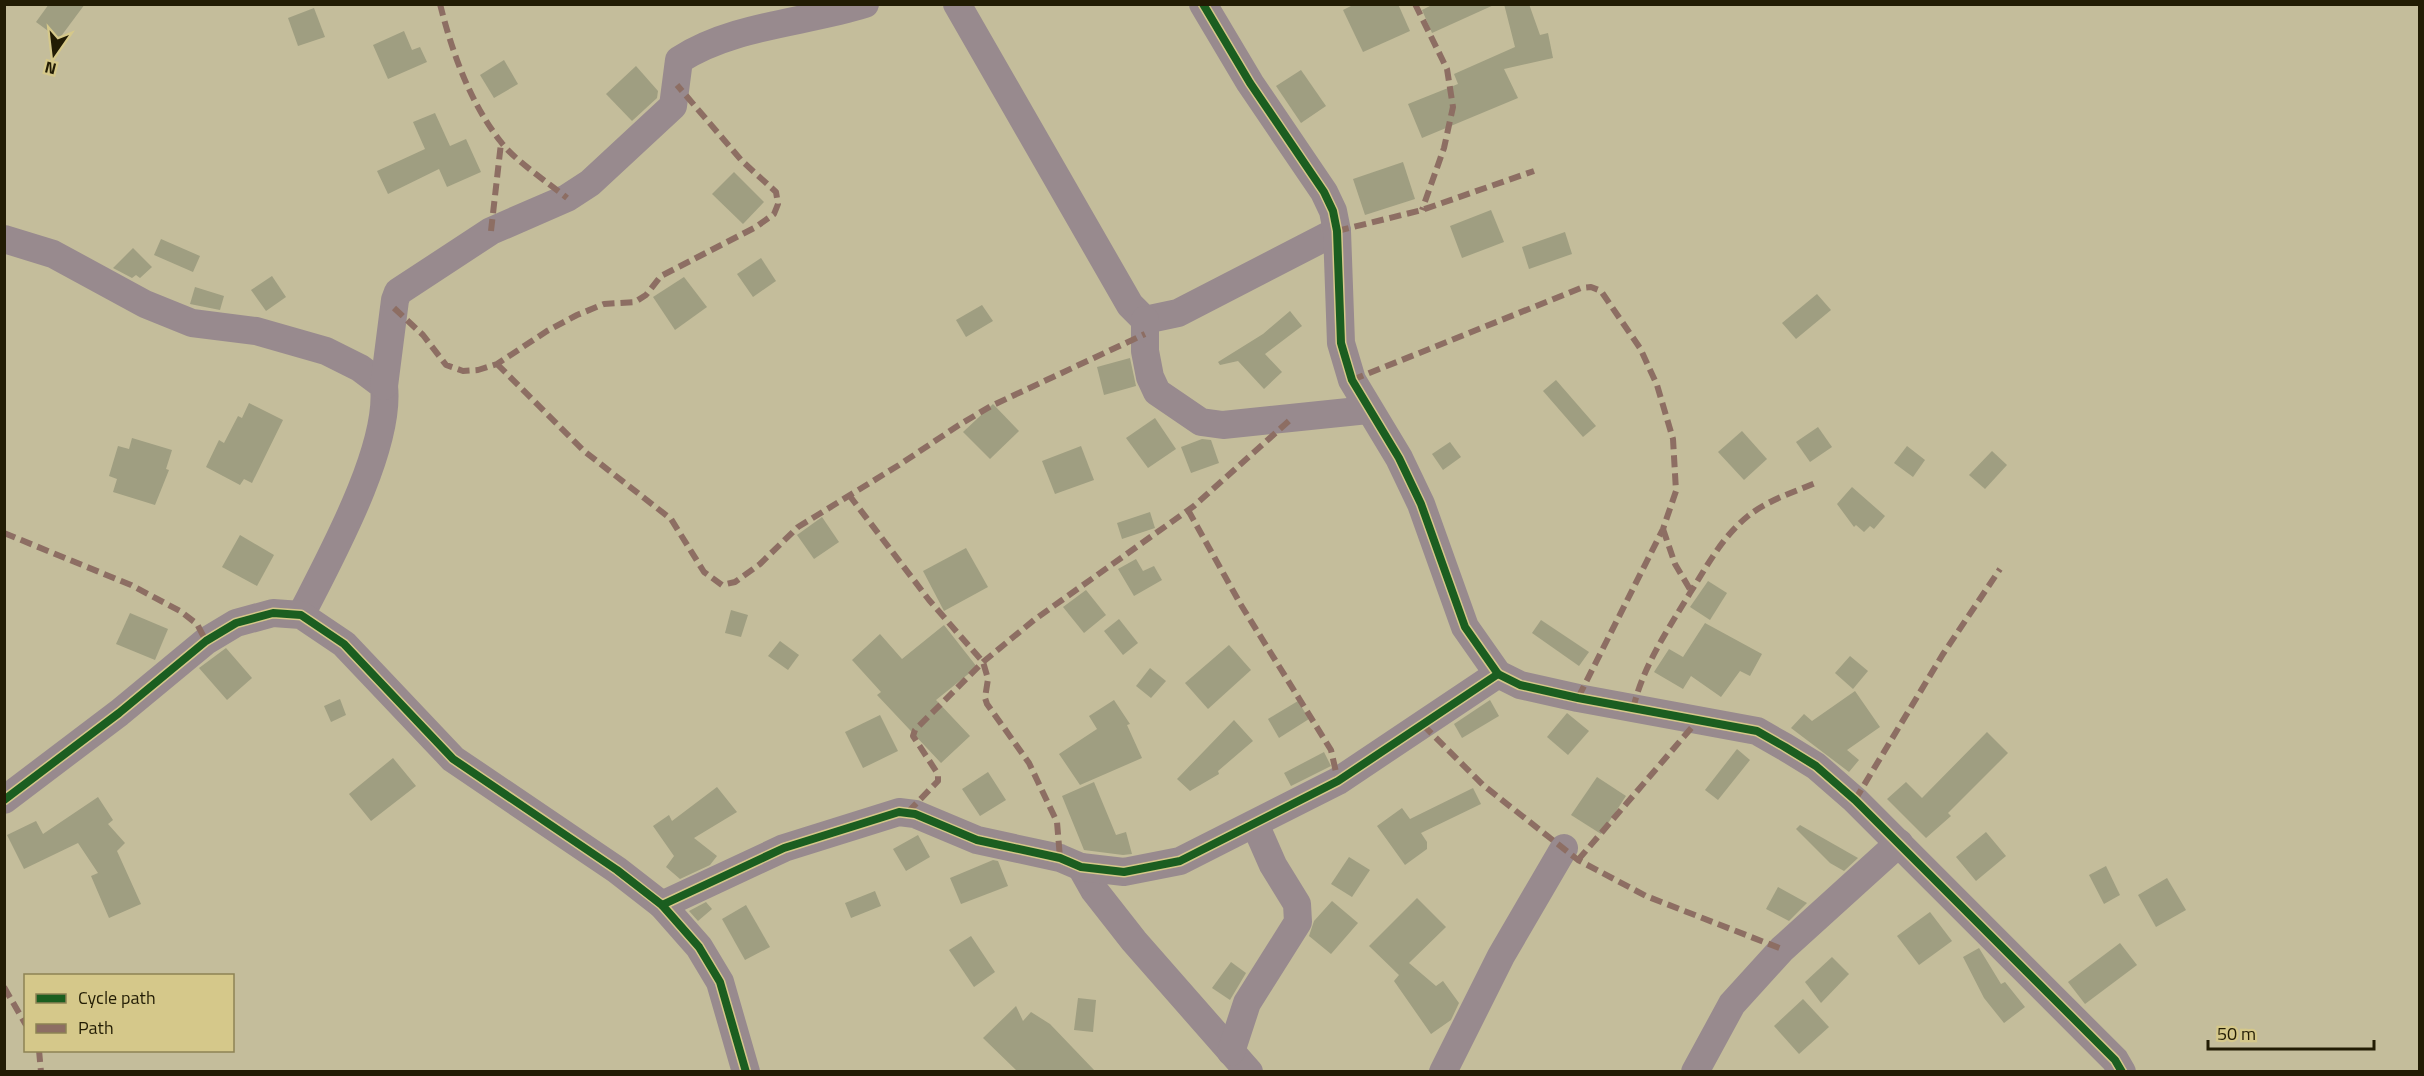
<svg xmlns="http://www.w3.org/2000/svg" width="2424" height="1076" font-family="'Titillium Web',sans-serif">
  <rect width="100%" height="100%" fill="#c4bd9b"/>
  <g fill="#9f9e81">
    <path d="M49 4H85L59 39 36 22Z"/>
    <path d="M1355 4H1398L1410 31 1363 52 1343 10Z"/>
    <path d="M1434 4H1496L1432 33 1422 10Z"/>
    <path d="M1504 4H1529L1540 35 1548 33 1553 58 1504 69 1518 98 1422 138 1408 104 1458 84 1454 74 1515 47Z"/>
    <path d="M314 8 325 37 298 46 288 18Z"/>
    <path d="M404 31 412 50 420 47 427 62 388 79 373 45Z"/>
    <path d="M504 60 518 84 494 98 480 75Z"/>
    <path d="M636 66 658 91 657 98 632 121 606 94Z"/>
    <path d="M1301 70 1326 106 1301 123 1276 86Z"/>
    <path d="M435 113 450 146 466 139 481 172 447 187 439 169 388 194 377 171 425 149 413 122Z"/>
    <path d="M1403 162 1415 199 1365 215 1353 179Z"/>
    <path d="M734 172 764 202 743 224 712 194Z"/>
    <path d="M1491 210 1504 242 1462 258 1450 226Z"/>
    <path d="M1565 232 1572 254 1529 269 1522 247Z"/>
    <path d="M161 239 200 256 193 272 154 255Z"/>
    <path d="M133 248 152 267 140 278 136 275 132 278 113 268Z"/>
    <path d="M761 258 776 281 753 297 737 274Z"/>
    <path d="M272 276 286 297 266 311 251 290Z"/>
    <path d="M684 277 707 307 675 330 653 297Z"/>
    <path d="M195 287 224 296 220 310 190 304Z"/>
    <path d="M1817 294 1831 310 1796 339 1782 323Z"/>
    <path d="M982 305 993 321 966 337 956 320Z"/>
    <path d="M1290 311 1302 326 1265 354 1282 372 1264 389 1238 361 1220 365 1218 362 1263 334Z"/>
    <path d="M1130 358 1136 386 1104 395 1097 367Z"/>
    <path d="M1556 380 1596 426 1583 437 1543 391Z"/>
    <path d="M249 403 283 420 252 483 244 479 240 485 206 467 219 440 224 443 238 416 242 418Z"/>
    <path d="M993 404 1019 431 990 459 963 432Z"/>
    <path d="M1155 418 1176 449 1148 468 1126 438Z"/>
    <path d="M1818 427 1832 447 1810 462 1796 442Z"/>
    <path d="M1742 431 1767 459 1744 480 1718 452Z"/>
    <path d="M132 438 172 450 166 469 169 470 155 505 113 492 117 479 109 476 118 446 129 449Z"/>
    <path d="M1202 439 1211 440 1219 463 1191 473 1181 447Z"/>
    <path d="M1450 442 1461 457 1443 470 1432 454Z"/>
    <path d="M1081 446 1094 480 1055 494 1042 461Z"/>
    <path d="M1907 446 1925 460 1913 477 1894 463Z"/>
    <path d="M1992 451 2007 465 1985 489 1969 475Z"/>
    <path d="M1852 487 1885 516 1874 529 1870 526 1864 532 1856 525 1854 527 1837 504Z"/>
    <path d="M1150 512 1155 528 1122 539 1117 523Z"/>
    <path d="M822 517 839 542 814 559 797 535Z"/>
    <path d="M240 535 274 555 257 586 222 567Z"/>
    <path d="M966 548 988 587 944 611 923 571Z"/>
    <path d="M1136 559 1143 571 1154 566 1162 580 1134 596 1118 569Z"/>
    <path d="M1708 581 1727 593 1710 620 1690 607Z"/>
    <path d="M1086 590 1106 615 1084 633 1063 607Z"/>
    <path d="M731 610 748 615 741 637 725 633Z"/>
    <path d="M130 613 168 629 155 660 116 644Z"/>
    <path d="M1119 619 1138 643 1123 655 1104 631Z"/>
    <path d="M1541 620 1589 652 1579 666 1532 633Z"/>
    <path d="M1705 623 1762 654 1750 676 1740 671 1721 697 1691 676 1683 689 1654 672 1669 649 1683 657Z"/>
    <path d="M944 625 977 667 936 700 970 736 941 763 877 695 881 692 852 660 880 634 902 659Z"/>
    <path d="M780 641 799 655 788 670 768 656Z"/>
    <path d="M1229 645 1251 670 1208 709 1185 683Z"/>
    <path d="M226 648 252 678 227 700 199 668Z"/>
    <path d="M1850 656 1868 671 1853 689 1835 673Z"/>
    <path d="M1150 668 1166 681 1151 698 1136 686Z"/>
    <path d="M1855 691 1880 727 1847 750 1859 760 1849 772 1791 728 1804 714 1812 721Z"/>
    <path d="M340 699 346 715 331 722 324 706Z"/>
    <path d="M1114 700 1130 724 1127 725 1142 758 1080 785 1059 754 1097 729 1089 716Z"/>
    <path d="M1490 700 1499 716 1462 738 1454 724Z"/>
    <path d="M1298 701 1309 719 1279 738 1268 719Z"/>
    <path d="M1567 713 1589 731 1568 755 1547 737Z"/>
    <path d="M880 715 898 751 863 768 845 732Z"/>
    <path d="M1234 720 1253 741 1218 771 1219 774 1190 791 1177 779Z"/>
    <path d="M1987 732 2008 753 1948 813 1951 816 1926 838 1887 799 1906 782 1922 798Z"/>
    <path d="M1737 749 1750 760 1718 800 1705 790Z"/>
    <path d="M1324 752 1331 766 1291 786 1284 773Z"/>
    <path d="M393 758 416 786 371 821 349 794Z"/>
    <path d="M988 772 1006 800 980 816 962 789Z"/>
    <path d="M1597 777 1626 796 1601 834 1571 815Z"/>
    <path d="M1094 782 1116 835 1126 832 1132 854 1123 855 1084 850 1062 796Z"/>
    <path d="M717 787 737 812 694 838 717 856 710 865 680 879 666 867 674 856 653 826 669 815 672 821Z"/>
    <path d="M1473 788 1481 804 1421 833 1427 842V849L1405 865 1377 826 1402 808 1410 819Z"/>
    <path d="M98 797 113 820 108 824 125 843 117 851 141 904 109 918 91 876 98 873 78 843 24 869 7 835 36 821 43 834Z"/>
    <path d="M1800 825 1858 858 1844 871 1830 863 1796 829Z"/>
    <path d="M1986 832 2006 856 1976 881 1956 857Z"/>
    <path d="M918 835 930 857 906 871 893 849Z"/>
    <path d="M1349 857 1370 870 1352 897 1331 884Z"/>
    <path d="M993 860 998 861 1008 886 961 904 950 878Z"/>
    <path d="M2106 866 2120 895 2104 904 2089 875Z"/>
    <path d="M2167 878 2186 910 2156 927 2138 895Z"/>
    <path d="M1778 887 1807 903 1789 921 1766 909Z"/>
    <path d="M875 891 881 906 851 918 845 903Z"/>
    <path d="M1417 898 1446 927 1409 963 1436 986 1443 981 1459 1003 1451 1020 1431 1034 1394 981 1399 975 1369 946Z"/>
    <path d="M1332 901 1358 923 1331 954 1309 936 1314 921Z"/>
    <path d="M706 902 712 909 698 921 689 911Z"/>
    <path d="M746 905 770 947 745 960 722 919Z"/>
    <path d="M1930 912 1952 941 1919 965 1897 936Z"/>
    <path d="M971 936 995 972 974 987 949 950Z"/>
    <path d="M2120 943 2137 965 2085 1004 2068 982Z"/>
    <path d="M1979 948 2001 984 2005 982 2025 1007 2004 1023 1984 998 1963 957Z"/>
    <path d="M1832 957 1849 974 1821 1003 1805 982Z"/>
    <path d="M1231 962 1246 973 1230 1000 1212 988Z"/>
    <path d="M1078 998 1096 1000 1093 1032 1074 1030Z"/>
    <path d="M1803 999 1829 1027 1799 1054 1774 1026Z"/>
    <path d="M1016 1006 1023 1021 1031 1012 1050 1024 1095 1071H1017L983 1038Z"/>
  </g>
  <g fill="none" stroke-linecap="round" stroke-linejoin="round">
    <g stroke="#988a8e" stroke-width="28">
      <path d="M957 4 1130 305 1145 320 1178 313 1337 231"/>
      <path d="M1203 4 1250 83 1324 192 1333 211 1337 231 1341 343 1352 380 1399 458 1421 504 1465 627 1498 674 1520 685 1578 698 1757 731 1785 747 1816 766 1855 800 2115 1060 2122 1072"/>
      <path d="M4 239 53 254 145 304 192 323 256 331 326 351 360 368 384 386C391 448 330 558 301 615"/>
      <path d="M1145 320V351L1150 377 1157 392 1201 422 1223 425 1368 410"/>
      <path d="M384 386 395 300 398 292 491 231 567 198 590 183 673 106 679 60C733 25 805 23 865 4"/>
      <path d="M4 800 119 713 206 641 236 623 273 613 301 615 344 644 453 759 617 870 662 905 699 947 720 982 746 1072"/>
      <path d="M1081 867 1094 890 1134 941 1249 1072"/>
      <path d="M662 905 784 848 899 812 915 814 977 840 1060 858 1081 867 1124 872 1180 861 1338 781 1498 674"/>
      <path d="M1231 1052 1247 1003 1298 922 1297 904 1273 865 1255 824"/>
      <path d="M1443 1072 1501 956 1564 848"/>
      <path d="M1695 1072 1732 1004 1782 949 1899 843"/>
    </g>
    <g stroke="#8d6e63" stroke-width="6" stroke-dasharray="12 6" stroke-linecap="butt">
      <path d="M440 4C452 52 470 103 501 142 514 160 549 183 567 198"/>
      <path d="M1415 4 1447 69 1453 107 1444 148 1422 210"/>
      <path d="M491 231 501 143"/>
      <path d="M1337 231 1422 210 1534 171"/>
      <path d="M394 308 423 335 446 365 463 371 478 370 497 364 547 331 577 315 604 304 635 302 646 295 661 276 756 227 774 214 778 204 776 192 742 161 677 85"/>
      <path d="M497 364 584 451 671 519 704 572 722 585 735 582 760 564 798 527 899 465 959 425 991 406 1145 334"/>
      <path d="M1352 380 1581 288 1591 287 1601 291 1640 348 1657 385 1673 439 1676 491 1663 529 1578 698"/>
      <path d="M849 495 929 600 983 662 988 679 985 698 987 704 1029 763 1057 822 1060 858"/>
      <path d="M1188 510 1241 605 1331 750 1338 781"/>
      <path d="M1663 529 1675 564 1691 591"/>
      <path d="M4 533 131 585 180 611 197 624 206 641"/>
      <path d="M1633 709C1643 666 1667 631 1690 593 1707 566 1722 537 1748 516 1768 500 1794 492 1818 482"/>
      <path d="M1423 725 1483 785 1578 860 1646 896 1782 949"/>
      <path d="M1855 800 1943 654 2000 569"/>
      <path d="M908 812 938 781V774L913 736 915 730 983 662 1034 620 1194 506 1290 420"/>
      <path d="M1578 860 1699 719"/>
      <path d="M4 987 26 1025"/>
      <path d="M39 1050 41 1072"/>
    </g>
    <g stroke="#d5c88a" stroke-width="11">
      <g id="cycleway">
        <path d="M1203 4 1250 83 1324 192 1333 211 1337 231 1341 343 1352 380 1399 458 1421 504 1465 627 1498 674 1520 685 1578 698 1757 731 1785 747 1816 766 1855 800 2115 1060 2122 1072"/>
        <path d="M4 800 119 713 206 641 236 623 273 613 301 615 344 644 453 759 617 870 662 905 699 947 720 982 746 1072"/>
        <path d="M662 905 784 848 899 812 915 814 977 840 1060 858 1081 867 1124 872 1180 861 1338 781 1498 674"/>
      </g>
    </g>
    <use href="#cycleway" stroke="#1b5e20" stroke-width="8"/>
  </g>
  <rect width="2424" height="1076" fill="none" stroke="#221c04" stroke-width="12"/>
  <rect x="24" y="974" width="210" height="78" fill="#d5c88a" stroke="#8d8354" stroke-width="1.5"/>
  <rect x="36" y="994" width="30" height="9" fill="#1b5e20" stroke="#8d8354" stroke-width="1.5"/>
  <text x="78" y="1004" font-size="18" fill="#221c04">Cycle path</text>
  <rect x="36" y="1024" width="30" height="9" fill="#8d6e63" stroke="#8d8354" stroke-width="1.5"/>
  <text x="78" y="1034" font-size="18" fill="#221c04">Path</text>
  <g transform="translate(54 54) rotate(194)" stroke="#d5c88a" stroke-width="4.5" paint-order="stroke">
  <path d="M0-4.5L10 22L0 15L-10 22Z" fill="#221c04"/>
  <text y="-9" font-size="16" font-weight="bold" text-anchor="middle" fill="#221c04">N</text>
  </g>
  <path d="M2208 1040v9h166v-9" fill="none" stroke="#221c04" stroke-width="3"/>
  <text x="2217" y="1040" font-size="18" fill="#221c04" stroke="#d5c88a" stroke-width="4.5" paint-order="stroke">50 m</text>
</svg>
